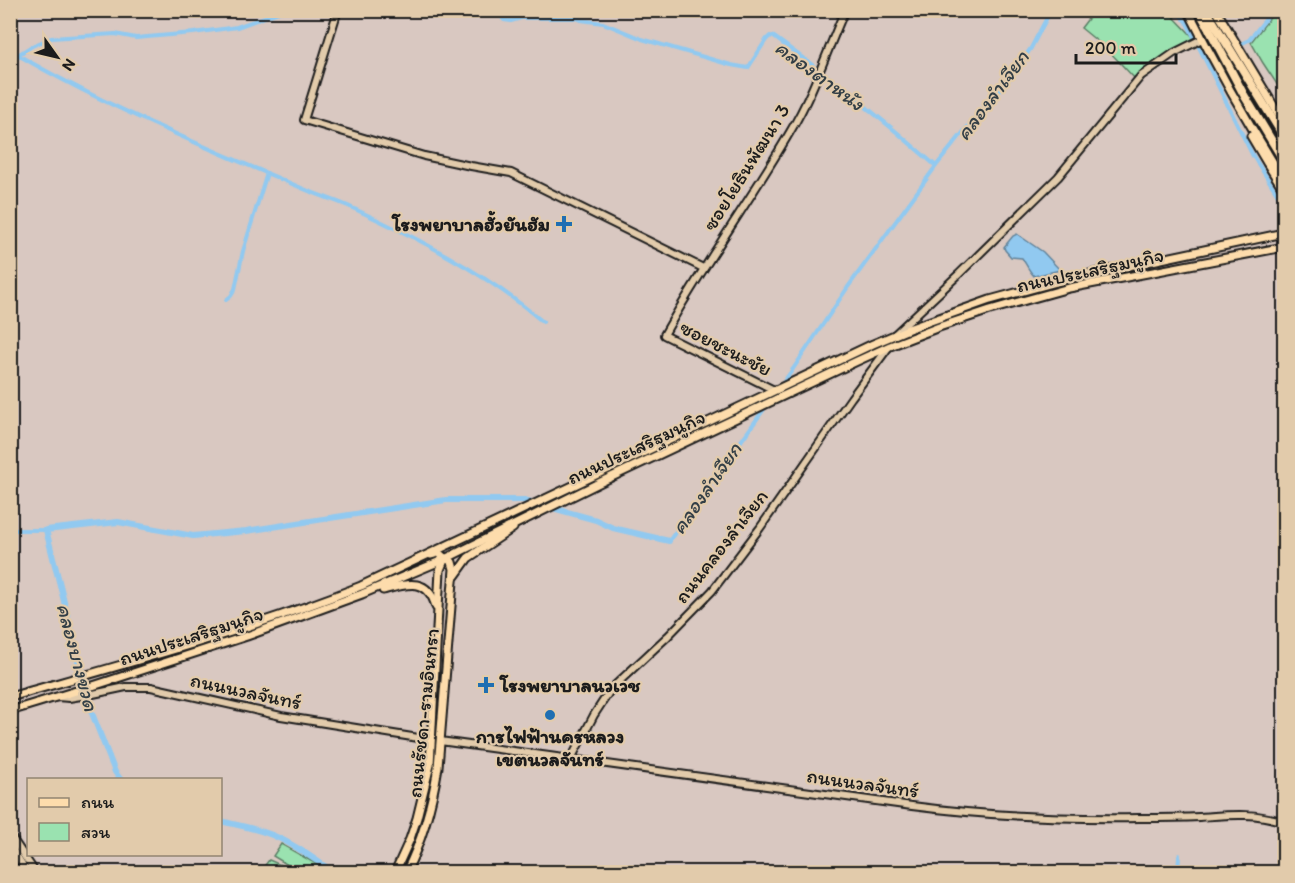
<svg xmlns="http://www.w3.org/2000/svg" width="1295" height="883" font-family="Itim,'Playpen Sans Thai',sans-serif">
  <rect width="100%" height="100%" fill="#d9c8c1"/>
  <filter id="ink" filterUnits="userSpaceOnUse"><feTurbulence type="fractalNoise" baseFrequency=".0167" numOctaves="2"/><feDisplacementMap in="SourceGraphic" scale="12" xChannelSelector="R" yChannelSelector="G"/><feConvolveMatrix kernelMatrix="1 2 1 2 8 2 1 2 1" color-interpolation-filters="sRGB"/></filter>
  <g filter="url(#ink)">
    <g fill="#9ae2b0" stroke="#5b7f66" stroke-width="1.5">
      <path d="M1094 11H1168L1196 40 1137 81 1108 50 1081 28Z"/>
      <path d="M1275 11H1284V95L1263 63 1251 42Z"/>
      <path d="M281 844 325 869 323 872H260L269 860 285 867 288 865 273 856Z"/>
    </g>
    <path fill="#91c9f0" stroke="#62849b" stroke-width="1.5" d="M1017 234 1043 252 1060 270 1034 276C1029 271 1026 264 1022 258L1011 257 1005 250 1004 247 1013 236Z"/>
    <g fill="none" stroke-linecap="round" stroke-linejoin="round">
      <g stroke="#91c9f0" stroke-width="4">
        <path d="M496 10 504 20 511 21 521 18H576L581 20 603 23 642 39 731 65 748 68 766 40 770 36 774 37C830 77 884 120 936 166"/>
        <path d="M1176 10 1187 23 1253 156 1284 204"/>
        <path d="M1238 45 1249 40 1273 10"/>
        <path d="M10 55 16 56 32 46 51 38 115 34 136 38 193 33 237 27 284 10"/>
        <path d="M18 55C107 107 203 146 297 186 314 194 332 199 348 206 416 237 486 273 543 322"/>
        <path d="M226 300 231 296 235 289 243 251 267 173"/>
        <path d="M10 530H46"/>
        <path d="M669 541 793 369 848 287 936 166 982 109 1010 78 1031 48 1051 10"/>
        <path d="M1178 872 1179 855"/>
      </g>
      <g stroke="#91c9f0" stroke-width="6">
        <path d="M121 780 115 772 88 703 63 597 46 530 118 522 193 536 246 531 446 500H524L596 520 613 528 669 541"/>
        <path d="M220 821C237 825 255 828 272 835 294 844 314 859 333 872"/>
      </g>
      <g stroke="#1c1c1c" stroke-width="10">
        <g id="secondary">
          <path d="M338 10 304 120 424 156 471 166 511 173 703 268"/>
          <path d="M894 335 958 275 1058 177 1141 76 1174 53 1202 39"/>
          <path d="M774 390 664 335C703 265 750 201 790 132 813 94 827 51 845 10"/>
          <path d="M57 697 69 698 93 694 126 687H151L281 716 431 740"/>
          <path d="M440 741 912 806C987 816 1063 819 1139 818 1159 818 1179 818 1199 817 1230 815 1254 812 1284 822"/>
          <path d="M571 759 594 715 611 689 668 636 712 591 760 528 851 398 888 348"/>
          <path d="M10 835 35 872"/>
          <path d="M10 846 27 872"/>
        </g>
      </g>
      <g stroke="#1c1c1c" stroke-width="11">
        <g id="primary">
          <path d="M1188 10C1217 69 1249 125 1284 180"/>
          <path d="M1216 10 1284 123"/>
          <path d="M1251 136 1267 163 1284 190"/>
          <path d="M455 576 468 558 513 528"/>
          <path d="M383 590C406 584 428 576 436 607"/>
          <path d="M10 697C128 663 247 631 361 586L873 344 911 328 990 300 1067 279 1284 233"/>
          <path d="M10 711 96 685 247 636 362 594 445 559 603 481 857 361 890 346 939 327 990 310 1069 288 1284 247"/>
          <path d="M395 872 410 839 417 818 430 765 440 570 445 558"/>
          <path d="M406 872C423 839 432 804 438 767L454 569 452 562C450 560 448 560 446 559 438 554 442 551 431 555"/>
        </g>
      </g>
      <g stroke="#1c1c1c" stroke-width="13">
        <g id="highway">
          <path d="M1199 10 1244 95 1284 161"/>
          <path d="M1206 10 1284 137"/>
        </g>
      </g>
      <use href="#secondary" stroke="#e2cbab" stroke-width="6"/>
      <use href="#primary" stroke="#fddcac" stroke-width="7"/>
      <use href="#highway" stroke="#fddcac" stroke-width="8"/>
    </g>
  </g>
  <g fill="#1f6fb2" stroke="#e2cbab" stroke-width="2">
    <path d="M561 215h6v6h6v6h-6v6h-6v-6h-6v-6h6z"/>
    <path d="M483 676h6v6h6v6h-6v6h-6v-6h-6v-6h6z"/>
    <circle cx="550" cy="715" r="6"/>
  </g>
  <g text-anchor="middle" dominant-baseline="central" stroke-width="4.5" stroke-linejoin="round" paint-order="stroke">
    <g font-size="20" fill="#1c1c1c" stroke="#e2cbab">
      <text transform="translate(746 167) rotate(-58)">ซอยโยธินพัฒนา 3</text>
      <text transform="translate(1090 270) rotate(-12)">ถนนประเสริฐมนูกิจ</text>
      <text transform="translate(726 348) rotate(27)">ซอยชะนะชัย</text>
      <text transform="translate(636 447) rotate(-25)">ถนนประเสริฐมนูกิจ</text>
      <text transform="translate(721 546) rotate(-52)">ถนนคลองลำเจียก</text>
      <text transform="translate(191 636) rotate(-18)">ถนนประเสริฐมนูกิจ</text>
      <text transform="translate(246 691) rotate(12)">ถนนนวลจันทร์</text>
      <text transform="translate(423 713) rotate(-84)">ถนนรัชดา-รามอินทรา</text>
      <text transform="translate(863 783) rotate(8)">ถนนนวลจันทร์</text>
    </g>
    <g font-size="20" font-weight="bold" fill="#1c1c1c" stroke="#e2cbab" text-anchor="end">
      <text x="550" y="224">โรงพยาบาลฮั้วยันฮัม</text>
      <text x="500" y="685" text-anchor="start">โรงพยาบาลนวเวช</text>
      <text x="550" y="736" text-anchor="middle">การไฟฟ้านครหลวง<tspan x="550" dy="23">เขตนวลจันทร์</tspan></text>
    </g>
    <g font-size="21" font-style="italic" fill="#333f46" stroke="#e2cbab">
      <text transform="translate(820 75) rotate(36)">คลองตาหนัง</text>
      <text transform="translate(992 95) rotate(-53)">คลองลำเจียก</text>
      <text transform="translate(706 488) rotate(-55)">คลองลำเจียก</text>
      <text transform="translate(78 657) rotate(75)">คลองบางขวด</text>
    </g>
  </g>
  <rect width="1295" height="883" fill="none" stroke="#e2cbab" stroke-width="36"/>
  <rect x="18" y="18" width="1259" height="847" fill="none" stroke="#1c1c1c" stroke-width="2" filter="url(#ink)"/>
  <rect x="27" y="778" width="195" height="78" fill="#e2cbab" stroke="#938572" stroke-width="1.5"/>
  <rect x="39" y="798" width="30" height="9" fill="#fddcac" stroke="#938572" stroke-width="1.5"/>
  <text x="81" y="808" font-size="18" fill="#1c1c1c">ถนน</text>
  <rect x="39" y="823" width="30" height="18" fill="#9ae2b0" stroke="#938572" stroke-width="1.5"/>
  <text x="81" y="838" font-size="18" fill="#1c1c1c">สวน</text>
  <g transform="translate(57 57) rotate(124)" stroke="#e2cbab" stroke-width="4.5" paint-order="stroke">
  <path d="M0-4.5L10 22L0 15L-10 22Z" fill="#1c1c1c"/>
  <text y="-9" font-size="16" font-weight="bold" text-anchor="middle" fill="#1c1c1c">N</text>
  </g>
  <path d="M1076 54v9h100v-9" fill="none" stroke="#1c1c1c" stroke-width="3"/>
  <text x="1085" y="54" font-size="18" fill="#1c1c1c" stroke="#e2cbab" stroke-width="4.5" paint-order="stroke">200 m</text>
</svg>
